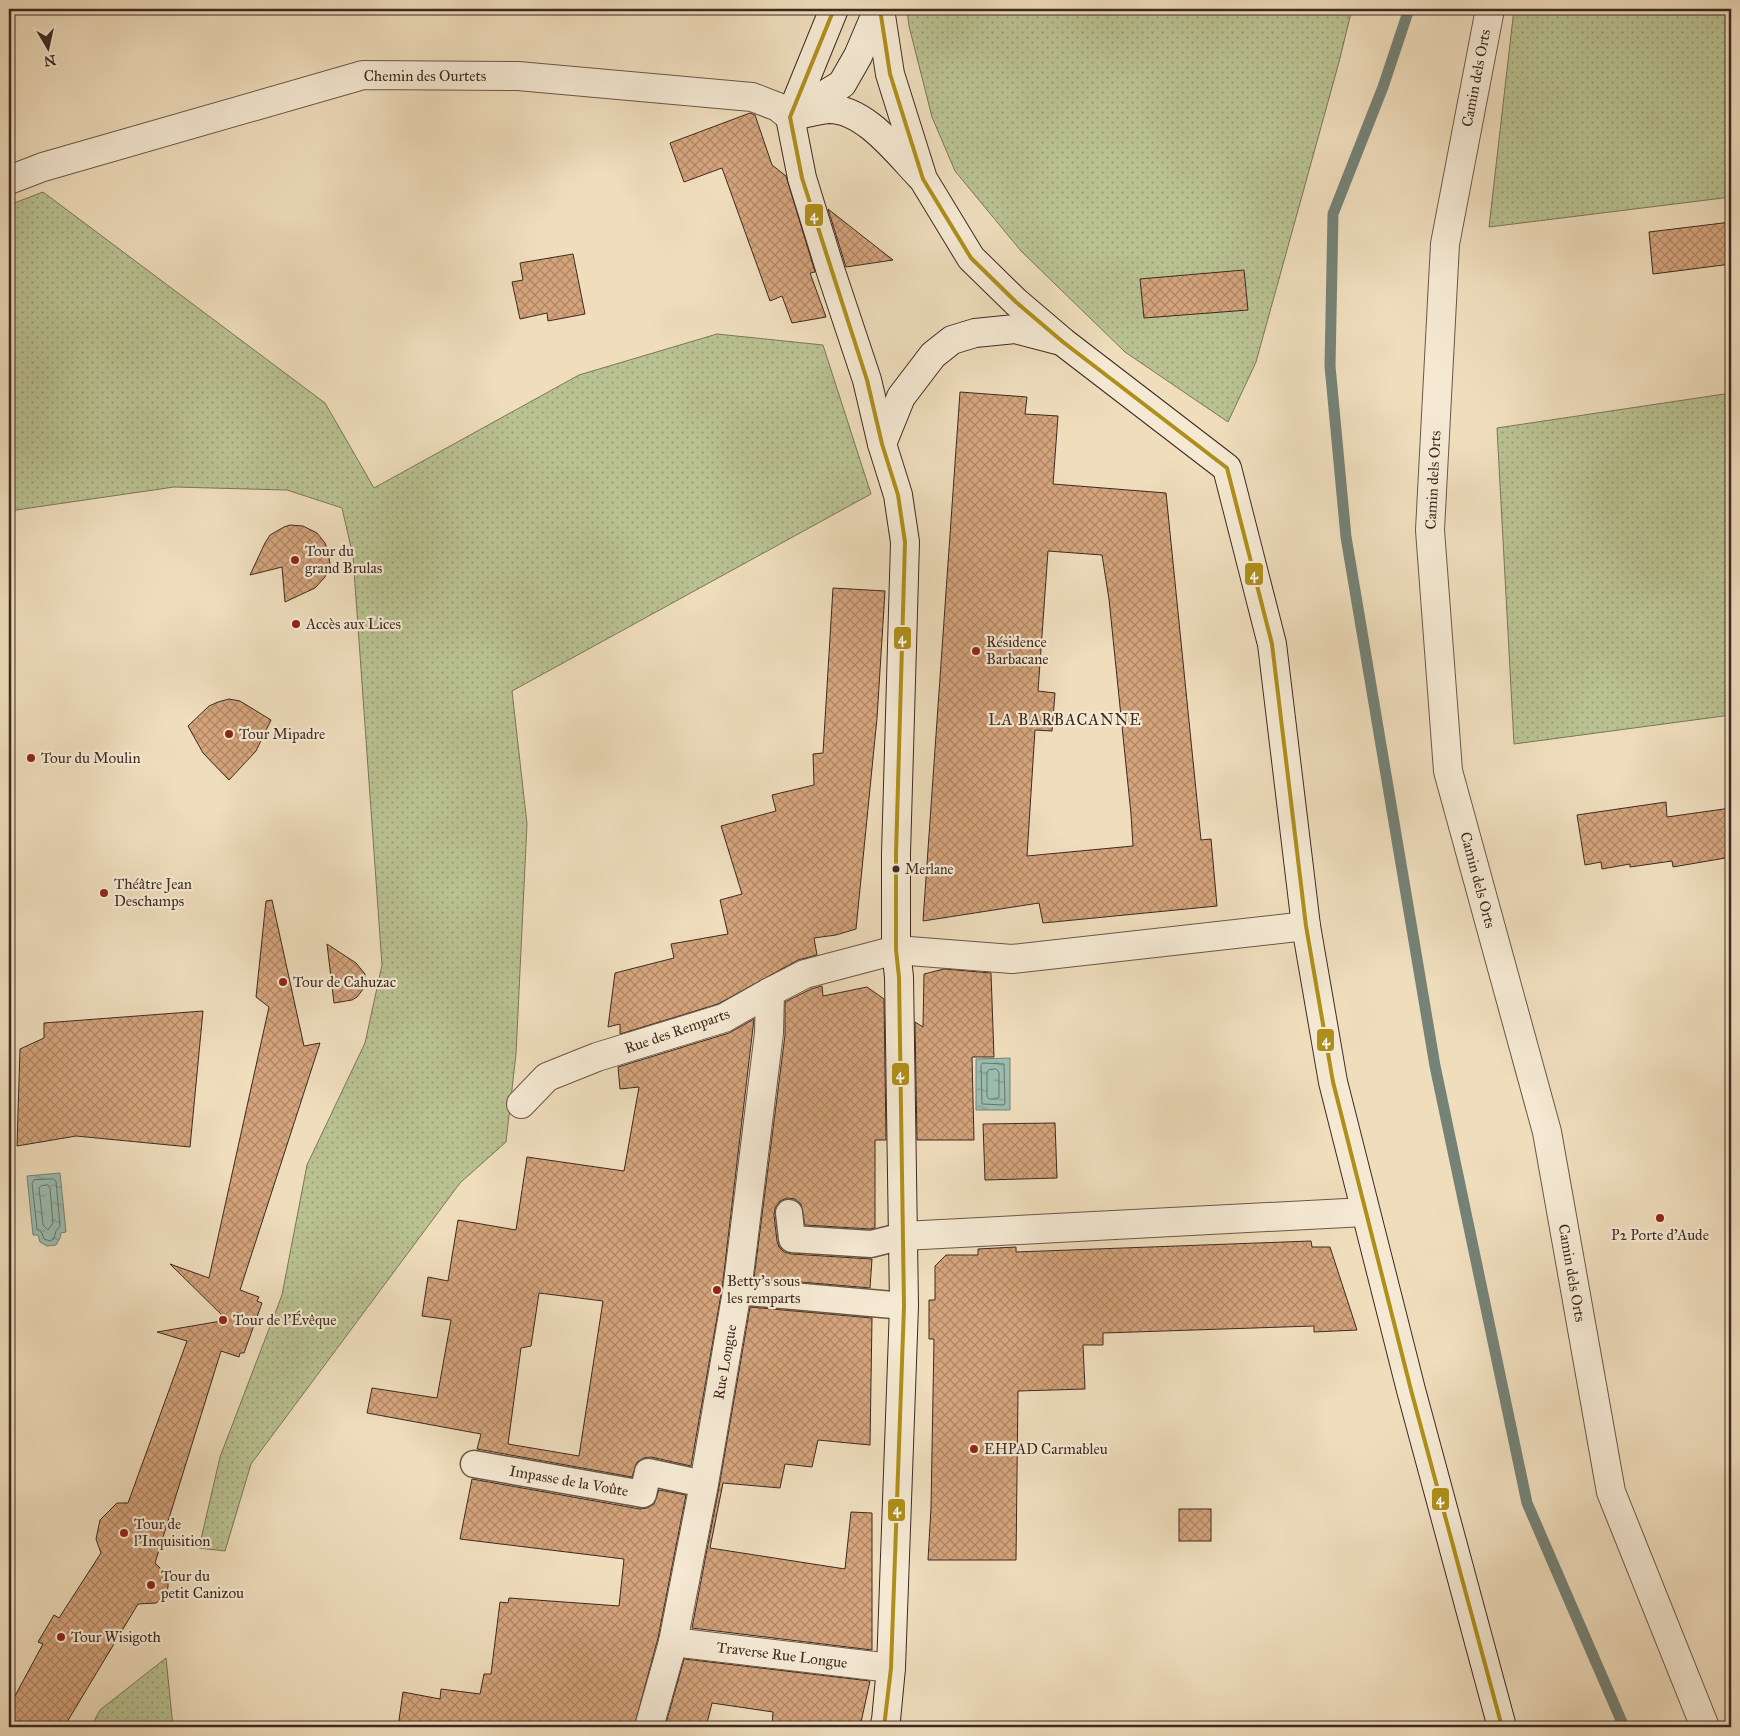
<svg xmlns="http://www.w3.org/2000/svg" width="1740" height="1736" font-family="'IM FELL Great Primer',serif">
  <defs>
    <pattern id="grass-dots" width="8" height="8" patternUnits="userSpaceOnUse" patternTransform="scale(1.25)"><rect width="8" height="8" fill="#b9c191"/><path d="M2 2h.1M6 6h.1" fill="none" stroke="#989d76" stroke-width="1.8" stroke-linecap="round"/></pattern>
    <pattern id="water-ripples" width="26" height="14" patternUnits="userSpaceOnUse" patternTransform="scale(1.25)"><rect width="26" height="14" fill="#9abcb0"/><path d="M2 4q2-2 4 0t4 0M15 11q2-2 4 0t4 0" fill="none" stroke="#7f998f"/></pattern>
    <pattern id="building-cross-hatch" width="8" height="8" patternUnits="userSpaceOnUse" patternTransform="scale(1.25)"><rect width="8" height="8" fill="#d5a47c"/><path d="M0 0l8 8M0 8l8-8" fill="none" stroke="#ae8665"/></pattern>
  </defs>
  <rect width="100%" height="100%" fill="#efddbc"/>
  <filter id="stains"><feTurbulence type="fractalNoise" baseFrequency=".004" numOctaves="4"/><feColorMatrix values="0 0 0 0 .2 0 0 0 0 .09 0 0 0 0 .02 0 0 0 .5 -.17"/></filter>
  <radialGradient id="worn" r=".72"><stop offset=".6" stop-color="#630" stop-opacity="0"/><stop offset="1" stop-color="#630" stop-opacity=".3"/></radialGradient>
  <g fill="url(#grass-dots)" stroke="#7b765a">
    <path d="M907 9H1352L1339 62 1256 362 1228 422 1125 352 1021 251 955 171 932 117 909 26Z"/>
    <path d="M1514 9H1731V197L1489 227Z"/>
    <path d="M43 192 325 403 374 488 579 375 717 334 823 345 871 494 512 691 527 824 516 1054 506 1142 460 1183 251 1464 225 1551 199 1548 220 1457 282 1295 307 1165 365 1043 382 965 353 556 342 508 287 490 174 487 9 511V205Z"/>
    <path d="M1731 393V715L1514 744 1497 428Z"/>
    <path d="M166 1658 173 1727H91L100 1710Z"/>
  </g>
  <g fill="url(#water-ripples)" stroke="#758277">
    <path d="M1010 1058V1110H976V1059Z"/>
    <path d="M60 1173 66 1232 61 1233 60 1238 56 1245 47 1246 40 1242 38 1235H33L27 1176Z"/>
  </g>
  <g fill="none" stroke-linecap="round" stroke-linejoin="round">
    <g stroke="#6c7369" stroke-width="1">
      <path d="M983 1063 1004 1064 1005 1103 1004 1105 982 1104 981 1066Z"/>
      <path d="M996 1069 999 1072V1097L997 1099H989L987 1097V1072L989 1070Z"/>
      <path d="M53 1179 56 1181 60 1226 56 1231 54 1239 50 1241 44 1239 42 1233 37 1229 32 1183 34 1180Z"/>
      <path d="M48 1185 50 1188 53 1223 48 1230 43 1225 39 1188 41 1186Z"/>
    </g>
    <path stroke="#758277" stroke-width="11" d="M1409 9 1383 87 1333 214 1330 366 1346 537 1435 1066 1527 1503 1624 1727"/>
  </g>
  <g fill="url(#building-cross-hatch)" stroke="#3d2a22" fill-rule="evenodd">
    <path d="M750 113 755 115 772 165 786 176 815 272 810 273 826 317 792 323 782 296 770 301 722 168 684 182 670 143Z"/>
    <path d="M828 209 893 260 846 267Z"/>
    <path d="M1731 222V264L1653 274 1649 232Z"/>
    <path d="M573 254 585 314 548 321 547 313 520 319 512 282 523 280 520 263Z"/>
    <path d="M1244 270 1248 310 1144 318 1140 279Z"/>
    <path d="M960 392 1027 397 1025 414 1058 416 1053 484 1166 493 1201 840 1211 839 1217 906 1043 923 1039 903 923 921ZM1048 551 1102 555 1109 599 1131 814 1133 846 1027 856 1035 730 1052 731 1055 693 1038 691Z"/>
    <path d="M290 525 303 526 317 533 325 543 328 551 330 564 325 577 315 588 285 602 282 567 250 575 265 543 270 535 284 527Z"/>
    <path d="M833 588 885 591 877 718 856 929 836 935 814 938 817 955 798 960 718 1004 620 1034V1024L608 1027 615 973 674 958 671 944 728 934 720 900 742 894 721 826 776 811 772 795 814 785 813 754 823 753Z"/>
    <path d="M229 699 240 701 271 720 256 751 229 780 203 753 188 726 209 706 218 702Z"/>
    <path d="M1666 802 1667 817 1731 808V857L1673 867 1672 861 1630 867V864L1602 869 1601 862 1585 865 1577 815Z"/>
    <path d="M272 900 304 1046 320 1043 240 1290 259 1297 257 1301 262 1303 244 1353H240L239 1357 221 1351 155 1563 165 1573 168 1579V1587L166 1595 156 1603 138 1604 64 1727H9V1707L43 1644 38 1642 54 1615 59 1618 101 1553 96 1539 100 1520 117 1503H128L187 1341 157 1332 227 1320 170 1264 209 1278 269 1007 256 997 266 901Z"/>
    <path d="M327 944 356 963 365 974 364 988 357 997 352 1000 334 1003Z"/>
    <path d="M944 969 991 973 994 1057H972L974 1140H917L915 1022 923 1027 924 974Z"/>
    <path d="M822 986 823 996 867 987 884 999 886 1140H875V1228L870 1229 805 1225 801 1204 795 1199 787 1198 780 1201 775 1208 774 1215 777 1241 779 1247 784 1252 791 1254 872 1259 870 1288 754 1278 785 1035V1002L811 989Z"/>
    <path d="M203 1011 190 1147 76 1136 17 1146 20 1049 44 1038V1023Z"/>
    <path d="M754 1019 722 1289 691 1466 651 1457 644 1458 637 1462 632 1477 477 1449 481 1434 367 1413 372 1388 437 1398 451 1320 422 1316 428 1277 448 1281 458 1220 516 1230 527 1157 624 1171 639 1087 620 1089 618 1067 729 1033ZM539 1293 603 1301 579 1456 508 1444 521 1348 531 1346Z"/>
    <path d="M1055 1123 1057 1178 985 1180 983 1124Z"/>
    <path d="M1311 1241 1312 1247H1330L1357 1330 1314 1332V1326L1103 1333V1345H1083L1085 1389 1018 1391 1016 1560H928L931 1508 934 1339H929V1300H935V1266L946 1255H978V1249L1016 1247V1252Z"/>
    <path d="M750 1307 872 1318 870 1445 818 1440 812 1467 785 1464 780 1488 723 1483 710 1548 845 1569 851 1512 872 1513V1650L692 1628 719 1487Z"/>
    <path d="M472 1479 640 1509 647 1508 654 1504 659 1490 686 1495 658 1638 634 1727H398L403 1692 440 1699 441 1689 480 1694 484 1674H491L500 1602 508 1603 509 1598 619 1606 624 1559 460 1539Z"/>
    <rect x="1179" y="1509" width="32" height="32"/>
    <path d="M684 1659 870 1681 860 1727H772L773 1712 712 1703 706 1727H665Z"/>
  </g>
  <g fill="none" stroke-linecap="round" stroke-linejoin="round">
    <g stroke="#6a5748" stroke-width="29">
      <g id="pedestrian">
        <path d="M789 1213 792 1239 871 1244 903 1236"/>
        <path d="M737 1291 904 1306"/>
        <path d="M474 1464 643 1494 648 1472 704 1484"/>
      </g>
    </g>
    <g stroke="#6a5748" stroke-width="30">
      <g id="minor">
        <path d="M1490 9 1445 244 1430 530 1448 771 1547 1132 1611 1492 1705 1727"/>
        <path d="M9 180 43 167 363 75 518 76 752 97 778 107 790 117"/>
        <path d="M521 1104 547 1077 597 1057 724 1018 770 992 805 974 896 950 1012 959 1306 926"/>
        <path d="M903 1236 1365 1212"/>
        <path d="M673 1642 891 1668"/>
        <path d="M649 1727 673 1642 704 1484 737 1291 769 1033 770 992"/>
      </g>
    </g>
    <g stroke="#3d2a22" stroke-width="30">
      <g id="secondary">
        <path d="M880 9 890 74 923 179 971 258 1016 302 1063 342 1227 468 1272 644 1306 926 1333 1082 1411 1390 1502 1727"/>
        <path d="M800 110 842 84 858 56 878 9"/>
        <path d="M790 117 802 178 831 272 867 380 882 444 898 495 905 542 896 854V950L899 977 904 1306 891 1668 886 1720 884 1727"/>
        <path d="M790 117C802 114 816 110 828 109 864 108 897 152 920 176"/>
        <path d="M790 117 834 9"/>
        <path d="M882 444 901 397 933 355 952 340 975 333 1015 329 1057 340"/>
      </g>
    </g>
    <use href="#pedestrian" stroke="#f5e9d3" stroke-width="26"/>
    <use href="#minor" stroke="#f5e9d3" stroke-width="28"/>
    <use href="#secondary" stroke="#f5e9d3" stroke-width="28"/>
    <g stroke="#f5e9d3" stroke-width="8">
      <g id="bus-1">
        <path d="M834 9 790 117 802 178 867 380 882 444 898 495 905 542 896 854V950L899 977 904 1306 891 1668 884 1727"/>
        <path d="M880 9 890 74 923 179 971 258 1016 302 1063 342 1227 468 1272 644 1306 926 1333 1082 1411 1390 1502 1727"/>
      </g>
    </g>
    <use href="#bus-1" stroke="#af8f1b" stroke-width="4"/>
  </g>
  <g fill="#8f2418" stroke="#f5e9d3" stroke-width="2">
    <circle cx="295" cy="560" r="5"/>
    <circle cx="296" cy="624" r="5"/>
    <circle cx="976" cy="651" r="5"/>
    <circle cx="229" cy="734" r="5"/>
    <circle cx="31" cy="758" r="5"/>
    <circle cx="104" cy="893" r="5"/>
    <circle cx="283" cy="982" r="5"/>
    <circle cx="1660" cy="1218" r="5"/>
    <circle cx="717" cy="1290" r="5"/>
    <circle cx="223" cy="1320" r="5"/>
    <circle cx="974" cy="1449" r="5"/>
    <circle cx="124" cy="1533" r="5"/>
    <circle cx="151" cy="1585" r="5"/>
    <circle cx="61" cy="1637" r="5"/>
  </g>
  <circle fill="#3d2a22" stroke="#f5e9d3" stroke-width="2" cx="896" cy="869" r="4.5"/>
  <g text-anchor="middle" dominant-baseline="central" stroke-width="4.5" stroke-linejoin="round" paint-order="stroke">
    <g font-size="14" fill="#3d2a22" stroke="#f5e9d3" text-anchor="start">
      <text x="905" y="869">Merlane</text>
    </g>
    <g font-size="15" fill="#3d2a22" stroke="#f5e9d3">
      <text x="425" y="76">Chemin des Ourtets</text>
      <text transform="translate(1476 78) rotate(-79)">Camin dels Orts</text>
      <text transform="translate(1433 480) rotate(-87)">Camin dels Orts</text>
      <text transform="translate(1478 880) rotate(75)">Camin dels Orts</text>
      <text transform="translate(677 1031) rotate(-19)">Rue des Remparts</text>
      <text transform="translate(1572 1273) rotate(80)">Camin dels Orts</text>
      <text transform="translate(725 1362) rotate(-80)">Rue Longue</text>
      <text transform="translate(569 1481) rotate(10)">Impasse de la Voûte</text>
      <text transform="translate(782 1655) rotate(7)">Traverse Rue Longue</text>
    </g>
    <g font-size="15" fill="#3d2a22" stroke="#f5e9d3" text-anchor="start">
      <text x="305" y="551">Tour du<tspan x="305" dy="17">grand Brulas</tspan></text>
      <text x="306" y="624">Accès aux Lices</text>
      <text x="986" y="642">Résidence<tspan x="986" dy="17">Barbacane</tspan></text>
      <text x="239" y="734">Tour Mipadre</text>
      <text x="41" y="758">Tour du Moulin</text>
      <text x="114" y="884">Théâtre Jean<tspan x="114" dy="17">Deschamps</tspan></text>
      <text x="293" y="982">Tour de Cahuzac</text>
      <text x="1660" y="1235" text-anchor="middle">P2 Porte d'Aude</text>
      <text x="727" y="1281">Betty's sous<tspan x="727" dy="17">les remparts</tspan></text>
      <text x="233" y="1320">Tour de l'Évêque</text>
      <text x="984" y="1449">EHPAD Carmableu</text>
      <text x="134" y="1524">Tour de<tspan x="134" dy="17">l'Inquisition</tspan></text>
      <text x="161" y="1576">Tour du<tspan x="161" dy="17">petit Canizou</tspan></text>
      <text x="71" y="1637">Tour Wisigoth</text>
    </g>
    <g font-size="16" letter-spacing="1" fill="#3d2a22" stroke="#f5e9d3">
      <text x="1065" y="719">LA BARBACANNE</text>
    </g>
  </g>
  <g stroke="#f5e9d3" stroke-width="2">
    <rect x="804" y="203" width="20" height="24" rx="5" fill="#af8f1b"/>
    <rect x="1244" y="562" width="20" height="24" rx="5" fill="#af8f1b"/>
    <rect x="893" y="626" width="19" height="24" rx="5" fill="#af8f1b"/>
    <rect x="1316" y="1028" width="19" height="24" rx="5" fill="#af8f1b"/>
    <rect x="891" y="1062" width="19" height="24" rx="5" fill="#af8f1b"/>
    <rect x="1431" y="1487" width="19" height="24" rx="5" fill="#af8f1b"/>
    <rect x="887" y="1498" width="19" height="24" rx="5" fill="#af8f1b"/>
  </g>
  <g font-size="14" text-anchor="middle" font-weight="bold" fill="#fff">
    <text x="814" y="220">4</text>
    <text x="1254" y="579">4</text>
    <text x="902" y="643">4</text>
    <text x="1326" y="1045">4</text>
    <text x="900" y="1079">4</text>
    <text x="1440" y="1504">4</text>
    <text x="897" y="1514">4</text>
  </g>
  <rect width="1740" height="1736" fill="none" stroke="#efddbc" stroke-width="30"/>
  <rect x="10" y="10" width="1720" height="1716" fill="none" stroke="#3d2a22" stroke-width="2.5"/>
  <rect x="15" y="15" width="1710" height="1706" fill="none" stroke="#3d2a22"/>
  <g transform="translate(48 48) rotate(171)" stroke="#f5e9d3" stroke-width="4" paint-order="stroke">
  <path d="M0-4L9 19L0 12L-9 19Z" fill="#3d2a22"/>
  <text y="-8" font-size="14" font-weight="bold" text-anchor="middle" fill="#3d2a22">N</text>
  </g>
  <rect width="100%" height="100%" filter="url(#stains)"/>
  <rect width="100%" height="100%" fill="url(#worn)"/>
</svg>
